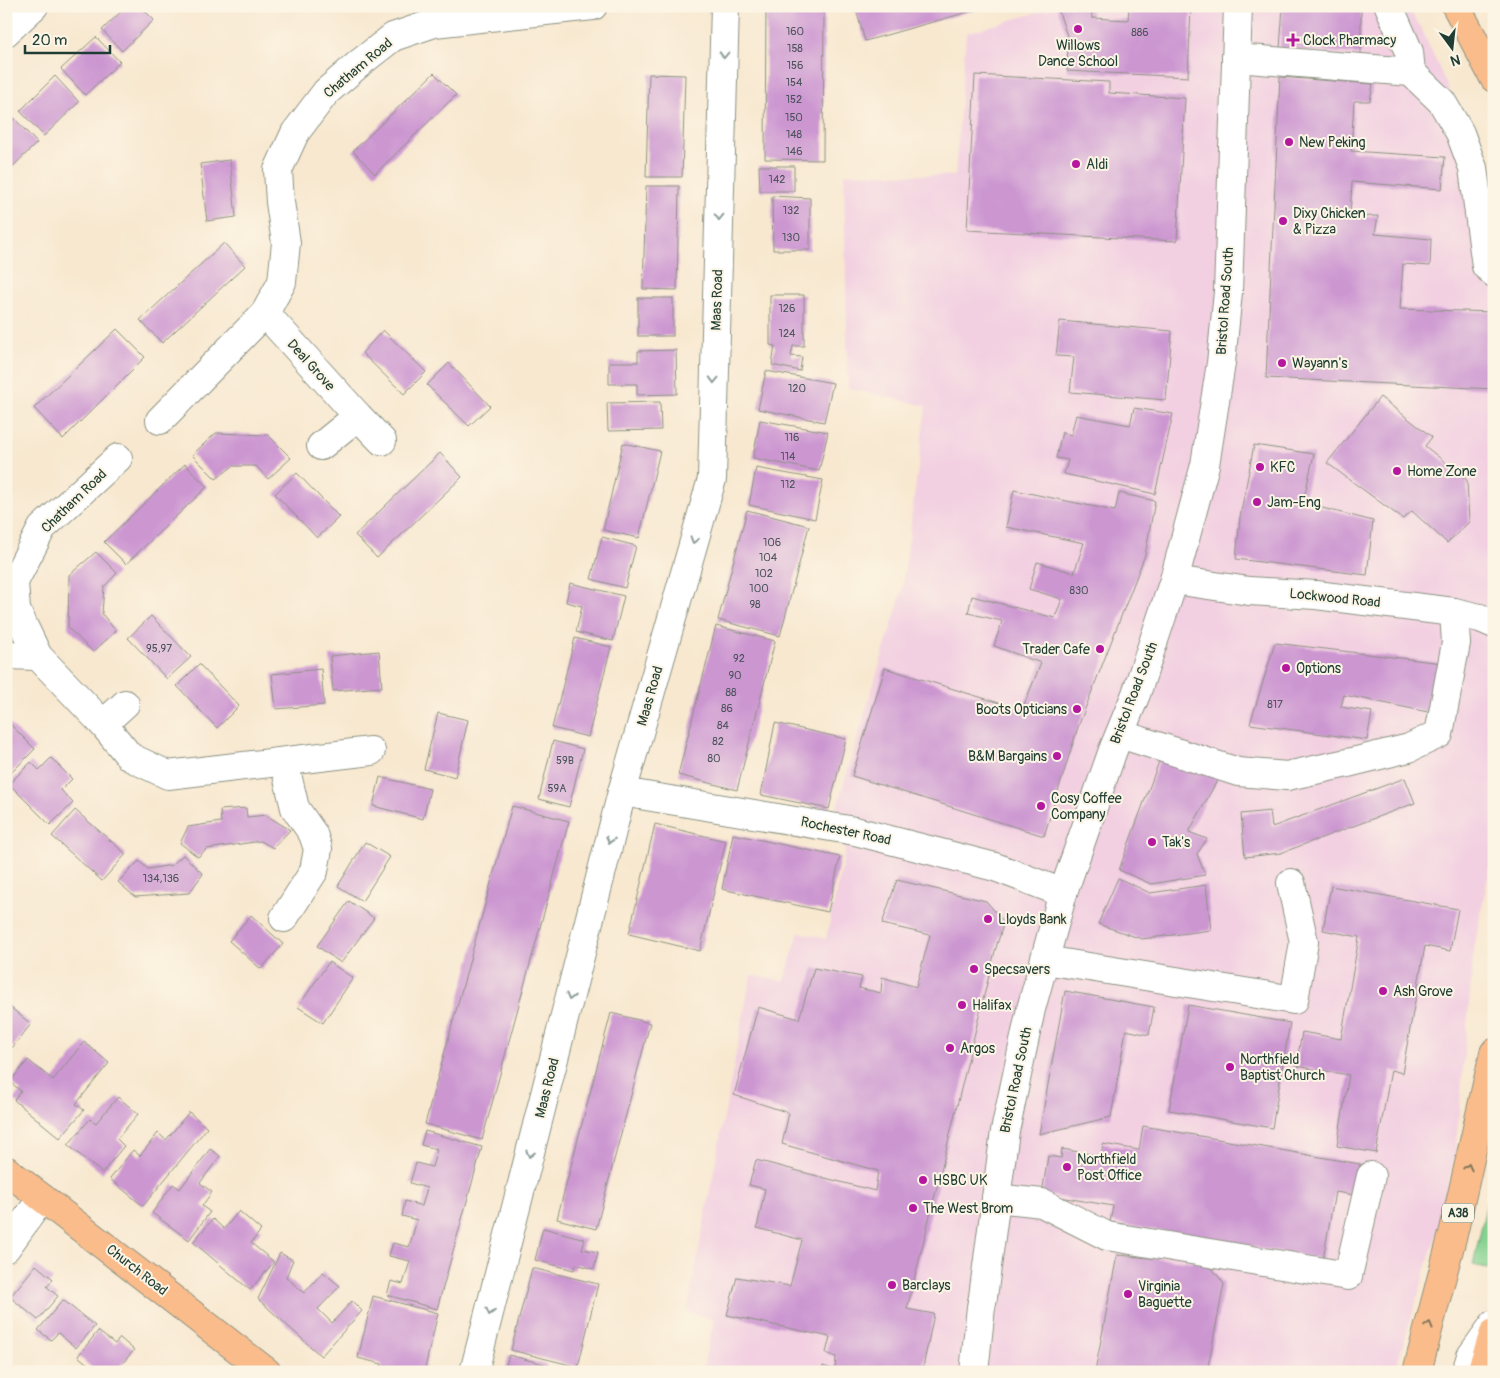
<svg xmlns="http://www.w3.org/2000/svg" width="1500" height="1378" font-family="Pangolin,sans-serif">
  <rect width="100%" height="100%" fill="#fcf5e5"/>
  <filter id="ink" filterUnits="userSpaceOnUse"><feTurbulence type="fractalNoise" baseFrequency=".02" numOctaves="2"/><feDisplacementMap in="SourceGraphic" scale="10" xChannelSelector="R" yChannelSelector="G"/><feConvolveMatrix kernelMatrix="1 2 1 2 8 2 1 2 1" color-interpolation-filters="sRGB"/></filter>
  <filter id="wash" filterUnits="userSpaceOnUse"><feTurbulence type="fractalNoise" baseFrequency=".0096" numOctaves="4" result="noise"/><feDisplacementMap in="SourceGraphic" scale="20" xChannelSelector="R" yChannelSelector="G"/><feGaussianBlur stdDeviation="1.12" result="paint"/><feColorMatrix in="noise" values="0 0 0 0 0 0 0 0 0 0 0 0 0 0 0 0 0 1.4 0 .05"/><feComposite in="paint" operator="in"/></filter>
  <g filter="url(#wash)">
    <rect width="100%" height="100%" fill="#f8e8d0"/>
    <path fill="#f2cfe1" d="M1060 6H1407L1421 28 1490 181 1494 196V844L1474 949 1455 1155 1438 1229 1395 1372H702L714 1319 687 1312 751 975 784 981 799 932 826 939 845 852 837 806 902 591 926 406 848 388 844 173 955 176 966 33Z"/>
    <path fill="#85d291" stroke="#528862" d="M1494 1171V1270L1473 1265Z"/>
    <g id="blocks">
      <g fill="#cc96d1">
        <path d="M127 6H140L154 20 122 51 102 30Z"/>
        <path d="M766 6H824L823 160 765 159Z"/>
        <path d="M855 6H986V7L865 41Z"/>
        <path d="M1057 6H1091L1092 18 1128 20 1129 6H1191L1188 77 1067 71 1068 39Z"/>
        <path d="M1283 6H1348L1361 8V54L1280 49Z"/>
        <path d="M96 37 120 62 85 95 61 69Z"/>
        <path d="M434 73 456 95 375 174 353 151Z"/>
        <path d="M649 74 685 75 682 177H646Z"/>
        <path d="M975 75 1109 82V93L1185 98 1177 241 967 230Z"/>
        <path d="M55 76 79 102 44 136 20 111Z"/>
        <path d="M1280 77 1373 84 1370 101H1354L1351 151 1445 157 1442 189 1352 182 1350 217 1378 216 1375 234 1431 239 1430 266 1403 264 1400 309 1494 312V389L1266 378Z"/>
        <path d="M14 118 37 143 6 173V125Z"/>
        <path d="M230 160 236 217 207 221 200 164Z"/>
        <path d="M759 166H794V191H760Z"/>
        <path d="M646 186H679L677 290 643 289Z"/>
        <path d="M772 196 810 198V250H773Z"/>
        <path d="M224 243 245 266 162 343 140 320Z"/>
        <path d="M770 295H804V346H793L791 356 802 357 800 371 772 365 775 346 770 345Z"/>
        <rect x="638" y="298" width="35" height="38"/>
        <path d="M1060 321 1172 331 1166 400 1070 392 1074 357 1056 356Z"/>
        <path d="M117 329 145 357 63 439 34 408Z"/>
        <path d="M383 330 426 372 404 394 362 353Z"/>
        <path d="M676 350 677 394 637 395V384H609V362H638V351Z"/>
        <path d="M449 363 490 406 469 426 427 385Z"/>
        <path d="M766 371 833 383 824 422 758 409Z"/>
        <path d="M1380 397 1432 437 1425 446 1467 480 1469 522 1447 543 1412 511 1403 519 1327 463Z"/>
        <path d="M660 402 661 430 608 431 607 403Z"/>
        <path d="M1134 408 1173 414 1155 494 1064 474 1068 460 1056 458 1062 432 1071 435 1076 415 1130 425Z"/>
        <path d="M760 420 828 432 819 471 753 458Z"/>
        <path d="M216 433 268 435 291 458 268 479 256 466H233L216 479 192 455Z"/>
        <path d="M623 443 660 451 639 538 603 530Z"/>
        <path d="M1254 445 1314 454 1303 503 1373 521 1367 575 1236 559 1240 517Z"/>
        <path d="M440 453 462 477 377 558 355 535Z"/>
        <path d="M185 464 207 487 126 564 104 542Z"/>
        <path d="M756 468 823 480 815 519 749 505Z"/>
        <path d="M297 473 339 517 317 538 275 494Z"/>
        <path d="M1014 490 1115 511 1119 493 1155 501 1145 555 1078 727 1044 836 852 776 885 668 1022 710 1041 663 994 646 1002 621 968 613 972 596 1055 618 1062 599 1029 589 1037 562 1074 573 1084 543 1006 527Z"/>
        <path d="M747 510 809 526 780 636 718 620Z"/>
        <path d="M602 537 636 546 625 588 591 579Z"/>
        <path d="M96 552 117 573 104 587 102 614 116 631 93 652 68 628 69 575Z"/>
        <path d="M570 583 624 596 613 641 576 632 582 606 566 602Z"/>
        <path d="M151 616 191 657 167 679 128 638Z"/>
        <path d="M716 626 775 641 737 790 678 775Z"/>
        <path d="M575 638 611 647 588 737 552 728Z"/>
        <path d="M1275 643 1442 663 1428 712 1344 695 1341 707 1372 712 1367 740 1250 724Z"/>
        <path d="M379 651 382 687 333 691 330 656Z"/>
        <path d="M199 664 239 706 217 728 177 686Z"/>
        <path d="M321 669 324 705 276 709 272 674Z"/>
        <path d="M438 713 468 720 455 777 424 769Z"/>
        <path d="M6 720 35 749 9 775 6 772Z"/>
        <path d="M775 723 846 739 829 809 761 795Z"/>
        <path d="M553 741 583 749 569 807 539 799Z"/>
        <path d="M1161 756 1219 777 1189 832 1207 839 1197 854 1205 875 1151 884 1119 870Z"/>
        <path d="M51 758 72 779 61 790 73 803 50 825 9 784 31 762 39 770Z"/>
        <path d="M380 777 430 789 423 819 373 806Z"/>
        <path d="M1405 778 1415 803 1281 853 1245 857 1241 814 1270 811 1272 827Z"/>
        <path d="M512 806 569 821 482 1140 425 1124Z"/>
        <path d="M246 808 247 817 266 815 290 830 273 848 261 841 207 849 198 857 180 843 188 827 221 822 220 810Z"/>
        <path d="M75 810 126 854 102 881 52 836Z"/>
        <path d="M655 824 726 841 700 951 629 934Z"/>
        <path d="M733 834 840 857 828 912 722 889Z"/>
        <path d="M365 842 390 857 362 901 338 886Z"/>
        <path d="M183 855 203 874 189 893 135 897 118 882 139 861 148 869 172 865Z"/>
        <path d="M1118 878 1150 893 1206 885 1211 930 1142 939 1098 924Z"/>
        <path d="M897 880 986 901 1004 922 995 951 907 1309 934 1314 922 1372H822L823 1366 835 1370 836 1357 826 1353 830 1337 727 1315 737 1277 790 1286 802 1240 757 1228 765 1189 749 1185 756 1160 875 1191 878 1171 782 1144 789 1113 734 1095 758 1007 799 1019 814 968 862 977 859 988 881 993 882 977 916 987 930 935 882 924Z"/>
        <path d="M1331 886 1458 909 1450 951 1425 946 1402 1073 1391 1070 1376 1153 1337 1146 1349 1075 1296 1066 1302 1032 1341 1039 1359 937 1323 930Z"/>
        <path d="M349 901 374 918 341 963 317 946Z"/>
        <path d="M251 915 283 944 261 969 229 941Z"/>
        <path d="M329 962 353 978 323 1023 298 1007Z"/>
        <path d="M1065 991 1154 1007 1149 1035 1126 1030 1111 1117 1039 1134Z"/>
        <path d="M6 1004 31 1024 12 1048 6 1043Z"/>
        <path d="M1188 1005 1290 1023 1272 1128 1169 1110Z"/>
        <path d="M611 1013 650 1023 596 1229 557 1219Z"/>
        <path d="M84 1042 109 1063 76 1104 84 1110 60 1138 14 1100 21 1091 10 1082 28 1060 53 1080Z"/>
        <path d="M118 1097 138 1114 117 1139 124 1146 102 1173 68 1145 90 1119 96 1123Z"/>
        <path d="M189 1112 207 1128 143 1206 110 1179 133 1150 140 1156 158 1133 166 1140Z"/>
        <path d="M1143 1126 1360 1164 1355 1195 1335 1192 1323 1259 1110 1222 1113 1206 1042 1194 1048 1156 1061 1158 1062 1149 1101 1156 1103 1144 1139 1150Z"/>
        <path d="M425 1131 482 1147 437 1309 387 1295 391 1281 403 1284 410 1261 389 1256 393 1243 409 1247 417 1220 402 1216 405 1201 422 1206 427 1188 410 1183 416 1163 432 1167 437 1149 421 1145Z"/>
        <path d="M210 1149 220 1156 200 1183 212 1192 202 1206 210 1212 189 1240 152 1213 173 1184 180 1189Z"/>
        <path d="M239 1211 261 1230 251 1243 274 1262 250 1290 193 1242 213 1219 224 1229Z"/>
        <path d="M543 1228 585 1239 582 1249 598 1252 594 1269 576 1264 574 1270 535 1260Z"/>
        <path d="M280 1253 293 1260 286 1277 304 1293 323 1272 340 1286 318 1309 332 1323 352 1301 362 1311 321 1356 258 1299Z"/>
        <path d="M1117 1255 1208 1263 1224 1284 1207 1372H1095Z"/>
        <path d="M36 1265 53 1279 47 1287 58 1296 38 1320 10 1297Z"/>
        <path d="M532 1268 598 1284 578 1367 511 1350Z"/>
        <path d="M373 1296 438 1313 424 1372H379L382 1364 358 1358Z"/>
        <path d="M63 1300 95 1326 76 1348 58 1333 51 1340 38 1330Z"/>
        <path d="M98 1331 115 1344 120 1338 134 1350 115 1372H97L78 1356Z"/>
        <path d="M509 1355 547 1365 545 1372H504Z"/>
      </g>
    </g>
  </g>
  <g filter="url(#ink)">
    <use href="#blocks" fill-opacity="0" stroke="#8c9282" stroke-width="1"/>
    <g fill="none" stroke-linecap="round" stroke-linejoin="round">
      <g stroke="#8c9282" stroke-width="30">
        <g id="minor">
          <path d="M6 32 34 6"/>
          <path d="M1236 58 1411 72 1409 52 1389 6"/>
          <path d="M1411 72 1442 102 1460 133 1473 168 1486 266 1494 273"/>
          <path d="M265 313 358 416 382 441"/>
          <path d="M160 420 265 313 282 282 286 243 280 202 278 170 295 133 326 92 361 62 393 37 434 23 593 6"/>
          <path d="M321 446 358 416"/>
          <path d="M118 458 42 528 14 582 16 610 38 656 103 724 125 704"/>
          <path d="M1174 580 1249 591 1316 595 1454 612 1480 618 1494 624"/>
          <path d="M6 655 38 656"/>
          <path d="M103 724 130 757 168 775 371 751"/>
          <path d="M1120 734 1238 772 1287 776 1352 762 1409 748 1439 734 1456 643 1454 612"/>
          <path d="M284 762 295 808 313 834 318 849 314 871 284 918"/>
          <path d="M622 792 855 831 995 867 1063 893"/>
          <path d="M1045 960 1294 1000 1304 942 1291 883"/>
          <path d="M996 1198 1042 1203 1107 1236 1348 1276 1371 1176"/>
          <path d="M6 1248 42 1198"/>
          <path d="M474 1372 622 792 712 479 725 6"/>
          <path d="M974 1372 981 1307 983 1297 1005 1131 1031 1009 1063 893 1113 750 1136 694 1174 580 1205 465 1221 363 1228 292 1238 6"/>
          <path d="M1466 1372 1471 1356 1494 1324"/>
        </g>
      </g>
      <g stroke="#8c9282" stroke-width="30">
        <path id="major" d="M6 1170 267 1372"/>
      </g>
      <g stroke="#8c9282" stroke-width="30">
        <g id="highway">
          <path d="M1456 6 1494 78"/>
          <path d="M1417 1372 1454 1230 1494 1053"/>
          <path d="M1481 1372 1494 1333"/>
        </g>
      </g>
      <use href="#minor" stroke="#fff" stroke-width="28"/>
      <use href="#major" stroke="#fabc8b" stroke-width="28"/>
      <use href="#highway" stroke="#fabc8b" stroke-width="28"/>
    </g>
    <defs><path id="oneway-chevron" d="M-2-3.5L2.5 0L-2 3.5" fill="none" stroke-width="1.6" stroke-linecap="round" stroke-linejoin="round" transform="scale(1.25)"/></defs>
    <g stroke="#8f9e9a">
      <use href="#oneway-chevron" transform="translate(724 55) rotate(92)"/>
      <use href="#oneway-chevron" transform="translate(719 217) rotate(92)"/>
      <use href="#oneway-chevron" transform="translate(714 380) rotate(92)"/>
      <use href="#oneway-chevron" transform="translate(694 540) rotate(106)"/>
      <use href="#oneway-chevron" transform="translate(610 840) rotate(104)"/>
      <use href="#oneway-chevron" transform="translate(570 997) rotate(104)"/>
      <use href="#oneway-chevron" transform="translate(530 1154) rotate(104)"/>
      <use href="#oneway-chevron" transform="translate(490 1312) rotate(104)"/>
    </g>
    <g stroke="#82765b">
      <use href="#oneway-chevron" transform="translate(1468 1167) rotate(-77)"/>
      <use href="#oneway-chevron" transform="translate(1429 1325) rotate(-75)"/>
    </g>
  </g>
  <g fill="#b5179e" stroke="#fcf5e5" stroke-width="2">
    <circle cx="1078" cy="29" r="5"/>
    <path d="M1290.5 32.5h5v5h5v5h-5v5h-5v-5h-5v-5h5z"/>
    <circle cx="1289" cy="142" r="5"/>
    <circle cx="1076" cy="164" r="5"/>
    <circle cx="1283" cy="221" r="5"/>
    <circle cx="1282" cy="363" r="5"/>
    <circle cx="1260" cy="467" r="5"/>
    <circle cx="1397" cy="471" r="5"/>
    <circle cx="1257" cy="502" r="5"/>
    <circle cx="1100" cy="649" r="5"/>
    <circle cx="1286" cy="668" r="5"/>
    <circle cx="1077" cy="709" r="5"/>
    <circle cx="1057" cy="756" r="5"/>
    <circle cx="1041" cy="806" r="5"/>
    <circle cx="1152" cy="842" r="5"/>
    <circle cx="988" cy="919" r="5"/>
    <circle cx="974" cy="969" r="5"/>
    <circle cx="1383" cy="991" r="5"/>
    <circle cx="962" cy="1005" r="5"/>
    <circle cx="950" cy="1048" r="5"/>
    <circle cx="1230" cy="1067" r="5"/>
    <circle cx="1067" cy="1167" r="5"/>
    <circle cx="923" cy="1180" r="5"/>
    <circle cx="913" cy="1208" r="5"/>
    <circle cx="892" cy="1285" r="5"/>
    <circle cx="1128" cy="1294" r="5"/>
  </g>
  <g text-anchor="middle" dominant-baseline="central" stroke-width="4" stroke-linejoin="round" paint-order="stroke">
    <g font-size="11" fill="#4a535b">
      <text x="795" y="31">160</text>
      <text x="1140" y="32">886</text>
      <text x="795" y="48">158</text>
      <text x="795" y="65">156</text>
      <text x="794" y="82">154</text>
      <text x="794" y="99">152</text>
      <text x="794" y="117">150</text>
      <text x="794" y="134">148</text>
      <text x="794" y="151">146</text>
      <text x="777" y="179">142</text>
      <text x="791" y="210">132</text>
      <text x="791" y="237">130</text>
      <text x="787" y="308">126</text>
      <text x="787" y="333">124</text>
      <text x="797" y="388">120</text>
      <text x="792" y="437">116</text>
      <text x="788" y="456">114</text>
      <text x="788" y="484">112</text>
      <text x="772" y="542">106</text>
      <text x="768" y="557">104</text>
      <text x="764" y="573">102</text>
      <text x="759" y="588">100</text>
      <text x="1079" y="590">830</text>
      <text x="755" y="604">98</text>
      <text x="159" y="648">95,97</text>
      <text x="739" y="658">92</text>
      <text x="735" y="675">90</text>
      <text x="731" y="692">88</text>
      <text x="1275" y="704">817</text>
      <text x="727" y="708">86</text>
      <text x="723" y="725">84</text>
      <text x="718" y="741">82</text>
      <text x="714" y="758">80</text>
      <text x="565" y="760">59B</text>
      <text x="557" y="788">59A</text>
      <text x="161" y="878">134,136</text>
    </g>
    <rect fill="#fcf5e5" stroke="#617469" stroke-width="1" x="1442" y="1203.5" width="32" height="19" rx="4"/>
    <g font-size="12" font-weight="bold" fill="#1f3d34">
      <text x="1458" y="1213">A38</text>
    </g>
    <g font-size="14" fill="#1f3d34" stroke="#fcf5e5" text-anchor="start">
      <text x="1303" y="40">Clock Pharmacy</text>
      <text x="1078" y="45" text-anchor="middle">Willows<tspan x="1078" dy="16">Dance School</tspan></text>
      <text x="1299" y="142">New Peking</text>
      <text x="1086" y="164">Aldi</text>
      <text x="1293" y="213">Dixy Chicken<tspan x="1293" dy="16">&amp; Pizza</tspan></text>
      <text x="1292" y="363">Wayann's</text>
      <text x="1270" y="467">KFC</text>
      <text x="1407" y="471">Home Zone</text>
      <text x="1267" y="502">Jam-Eng</text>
      <text x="1090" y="649" text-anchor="end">Trader Cafe</text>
      <text x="1296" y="668">Options</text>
      <text x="1067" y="709" text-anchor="end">Boots Opticians</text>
      <text x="1047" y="756" text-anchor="end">B&amp;M Bargains</text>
      <text x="1051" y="798">Cosy Coffee<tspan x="1051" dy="16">Company</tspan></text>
      <text x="1162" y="842">Tak's</text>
      <text x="998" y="919">Lloyds Bank</text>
      <text x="984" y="969">Specsavers</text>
      <text x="1393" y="991">Ash Grove</text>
      <text x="972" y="1005">Halifax</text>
      <text x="960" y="1048">Argos</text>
      <text x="1240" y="1059">Northfield<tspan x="1240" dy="16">Baptist Church</tspan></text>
      <text x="1077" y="1159">Northfield<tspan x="1077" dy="16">Post Office</tspan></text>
      <text x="933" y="1180">HSBC UK</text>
      <text x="923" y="1208">The West Brom</text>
      <text x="902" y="1285">Barclays</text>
      <text x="1138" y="1286">Virginia<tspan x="1138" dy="16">Baguette</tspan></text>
    </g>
    <g font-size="14" fill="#1f3d34" stroke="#fcf5e5">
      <text transform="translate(358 68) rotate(-40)">Chatham Road</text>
      <text transform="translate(717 300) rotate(-88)">Maas Road</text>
      <text transform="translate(1225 301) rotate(-86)">Bristol Road South</text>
      <text transform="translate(311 365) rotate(48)">Deal Grove</text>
      <text transform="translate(74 501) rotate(-44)">Chatham Road</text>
      <text transform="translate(1335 598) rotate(6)">Lockwood Road</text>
      <text transform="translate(1134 693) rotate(-69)">Bristol Road South</text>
      <text transform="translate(650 696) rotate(-74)">Maas Road</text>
      <text transform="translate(846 831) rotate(12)">Rochester Road</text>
      <text transform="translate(1016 1080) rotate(-78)">Bristol Road South</text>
      <text transform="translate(547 1088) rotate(-76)">Maas Road</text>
      <text transform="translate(137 1270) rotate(38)">Church Road</text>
    </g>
  </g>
  <rect width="1500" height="1378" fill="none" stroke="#fcf5e5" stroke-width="25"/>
  <g transform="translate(1452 48) rotate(165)" stroke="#fcf5e5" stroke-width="4" paint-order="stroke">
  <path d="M0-4L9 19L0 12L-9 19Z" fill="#1f3d34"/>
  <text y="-8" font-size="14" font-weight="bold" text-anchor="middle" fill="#1f3d34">N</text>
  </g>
  <path d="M25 45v8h85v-8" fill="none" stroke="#1f3d34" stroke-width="2.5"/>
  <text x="32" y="45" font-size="15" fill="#1f3d34" stroke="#fcf5e5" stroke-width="4" paint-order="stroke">20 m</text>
</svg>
